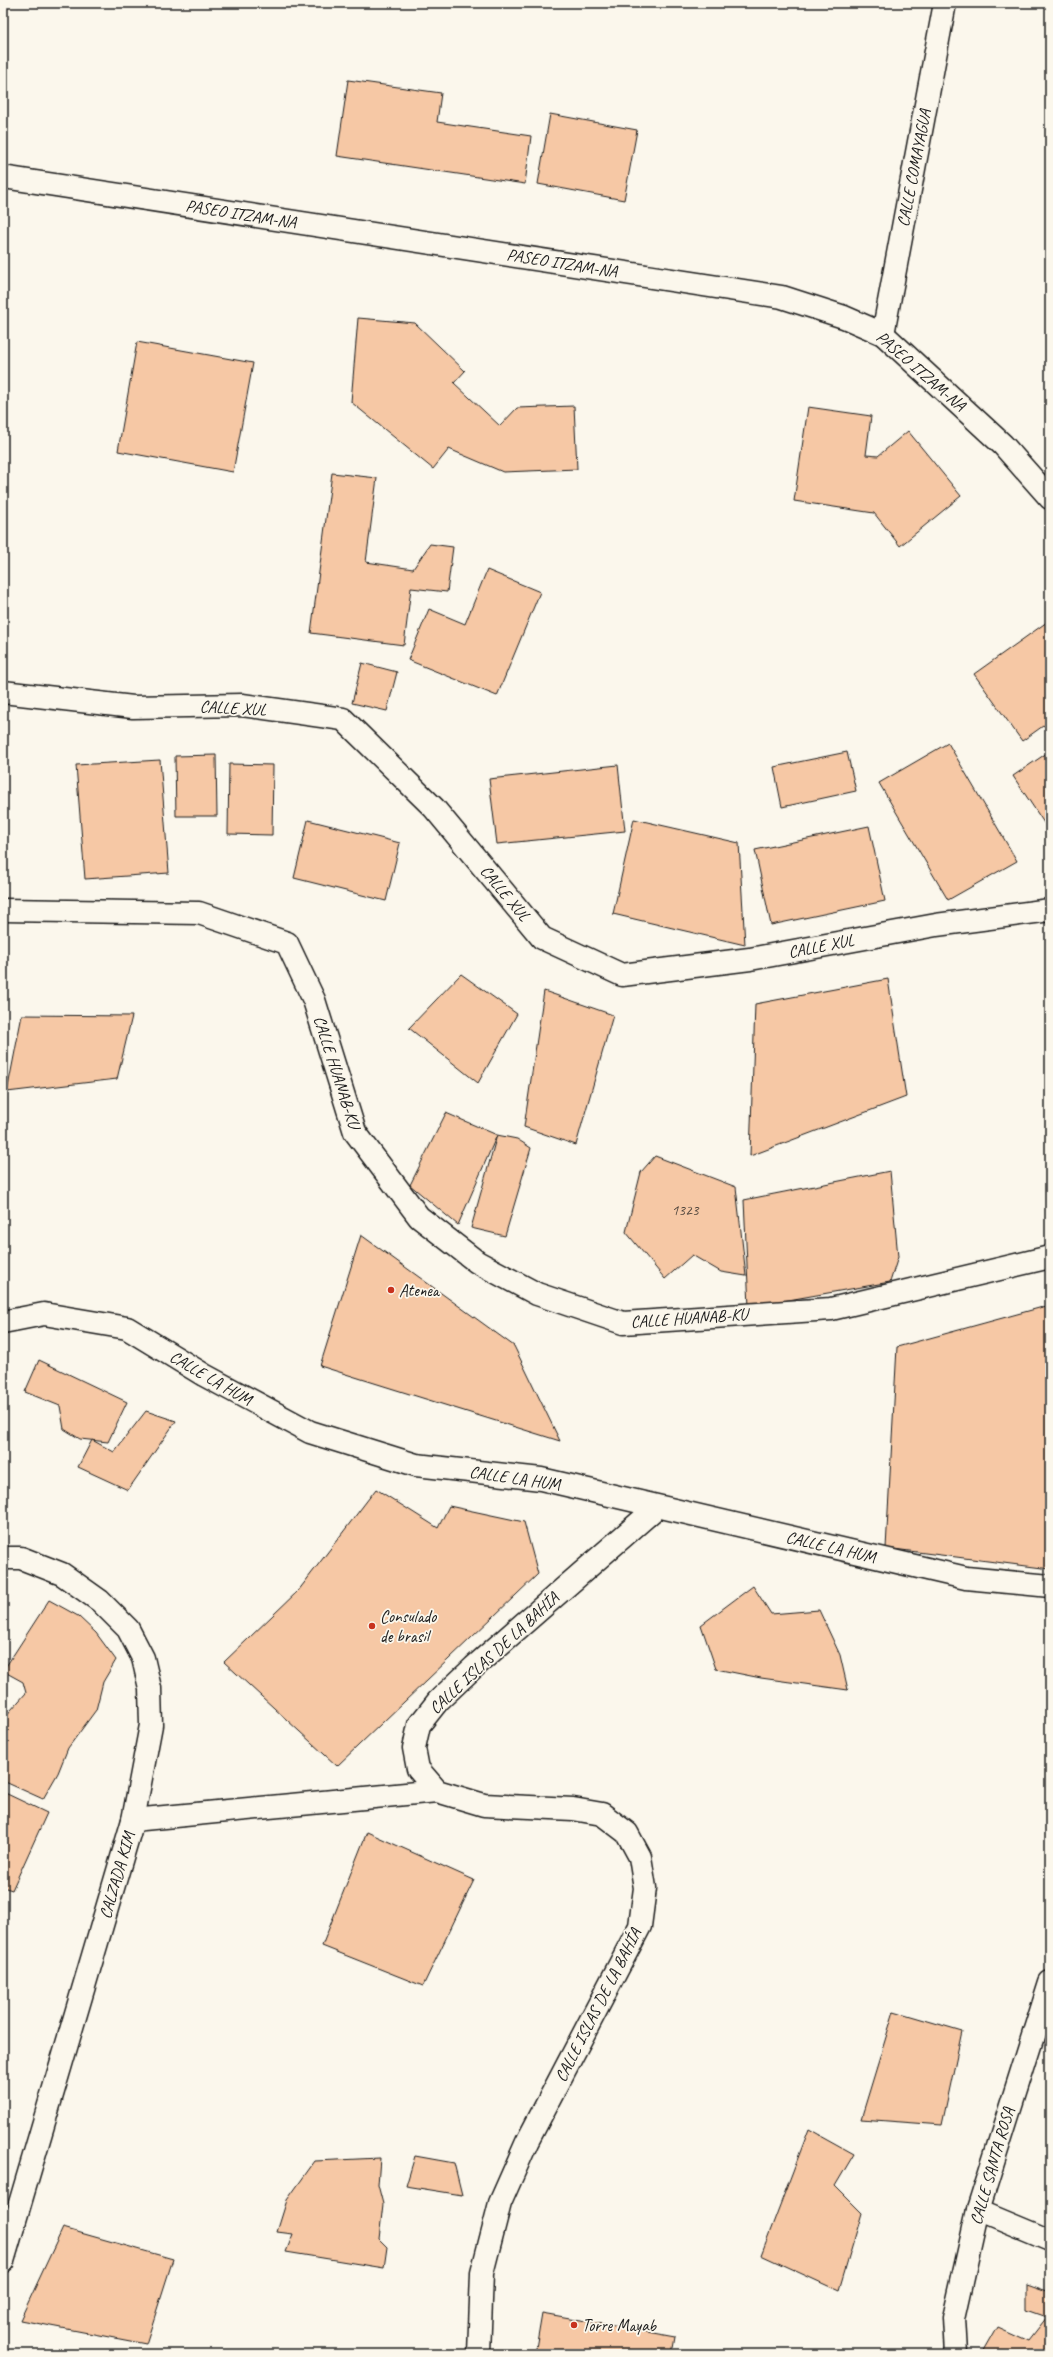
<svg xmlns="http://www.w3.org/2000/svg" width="1053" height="2357" font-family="Caveat,sans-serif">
  <rect width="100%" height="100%" fill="#fbf7ec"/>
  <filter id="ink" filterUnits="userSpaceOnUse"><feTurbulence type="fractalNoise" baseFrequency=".025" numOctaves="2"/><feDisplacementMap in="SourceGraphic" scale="8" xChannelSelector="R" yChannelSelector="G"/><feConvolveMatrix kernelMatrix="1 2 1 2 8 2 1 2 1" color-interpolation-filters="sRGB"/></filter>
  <g filter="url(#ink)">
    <g fill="#f6c8a5" stroke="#1c1c1c">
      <path d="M348 80 441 93 437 122 531 136 525 184 337 156Z"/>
      <path d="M550 114 637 130 624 200 538 184Z"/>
      <path d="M358 318 415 323 465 371 454 383 500 426 517 408 574 406 577 469 503 472 449 449 433 469 351 402Z"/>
      <path d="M137 342 253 363 233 472 118 451Z"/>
      <path d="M808 407 871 416 866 455 878 456 908 431 961 496 900 546 874 513 794 501Z"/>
      <path d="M332 473 377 478 366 562 413 569 430 544 453 547 447 592 411 588 404 645 311 633Z"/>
      <path d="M487 570 540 592 497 696 408 660 429 609 465 624Z"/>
      <path d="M1047 622 1050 626V721L1022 741 974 674Z"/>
      <path d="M362 663 397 672 387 711 352 703Z"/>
      <path d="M948 743 1017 861 948 900 879 783Z"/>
      <path d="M1050 751V832L1013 776Z"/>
      <path d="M847 752 856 791 782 807 774 767Z"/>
      <path d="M216 755 217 816H176L175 756Z"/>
      <path d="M160 760 169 873 85 879 76 765Z"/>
      <path d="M229 764 273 765 272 835 228 834Z"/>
      <path d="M618 765 625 831 497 844 489 779Z"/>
      <path d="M634 819 739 843 745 945 613 914Z"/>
      <path d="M308 820 400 843 386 901 294 878Z"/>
      <path d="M869 826 885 901 771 925 755 850Z"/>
      <path d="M461 974 517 1014 478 1083 409 1028Z"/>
      <path d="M888 979 906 1097 750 1156 755 1004Z"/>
      <path d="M544 991 613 1015 576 1145 524 1127Z"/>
      <path d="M22 1015 132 1016 117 1079 7 1092Z"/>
      <path d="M446 1113 497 1135 458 1225 410 1185Z"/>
      <path d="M497 1135 517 1139 531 1148 505 1236 471 1228Z"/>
      <path d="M655 1156 736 1187 746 1276 721 1272 692 1255 665 1279 626 1232 641 1172Z"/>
      <path d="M890 1171 898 1257 890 1282 749 1307 744 1200Z"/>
      <path d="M361 1235 514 1346 560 1441 320 1366Z"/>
      <path d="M1050 1305V1569L886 1548 897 1347Z"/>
      <path d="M39 1360 127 1402 108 1442 80 1439 64 1429 60 1406 25 1392Z"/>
      <path d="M146 1411 176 1421 128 1490 78 1467 92 1440 114 1452Z"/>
      <path d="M376 1489 438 1528 449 1506 524 1522 538 1574 337 1766 224 1662 298 1591Z"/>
      <path d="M753 1586 771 1614 819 1610 840 1655 848 1690 761 1678 716 1669 701 1625Z"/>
      <path d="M49 1600 78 1616 96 1633 116 1660 103 1682 96 1710 68 1748 58 1773 43 1799 3 1781V1719L26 1693 23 1682 3 1671Z"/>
      <path d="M3 1792 47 1813 12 1890 3 1887Z"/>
      <path d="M367 1832 474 1880 423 1986 322 1946Z"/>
      <path d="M894 2011 962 2031 942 2125 861 2119Z"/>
      <path d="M809 2129 854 2154 835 2186 862 2213 839 2291 761 2255Z"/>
      <path d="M415 2156 454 2163 462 2195 406 2186Z"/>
      <path d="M380 2158 378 2185 383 2204 379 2239 387 2247 384 2268 286 2252 293 2234 277 2232 287 2200 315 2161Z"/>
      <path d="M63 2228 173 2259 146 2344 20 2320Z"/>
      <path d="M1027 2283 1050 2291V2354H982L998 2326 1029 2340 1047 2317 1027 2310Z"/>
      <path d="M542 2313 675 2337 672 2354H535Z"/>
    </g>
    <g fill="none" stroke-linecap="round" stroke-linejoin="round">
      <g stroke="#1c1c1c" stroke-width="25">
        <g id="street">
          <path d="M3 177 782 297 844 317 883 334 1003 445 1050 498"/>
          <path d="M883 334 945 3"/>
          <path d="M3 692 133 707 242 705 343 719 434 808 542 938 622 975 750 959 936 925 1050 910"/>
          <path d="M3 910 199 913 287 943 314 1000 355 1132 419 1217 477 1262 537 1294 623 1323 831 1309 1050 1257"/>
          <path d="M3 1322 44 1314 127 1328 204 1375 310 1432 416 1465 541 1479 966 1578 1050 1586"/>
          <path d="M3 1558H21L62 1574 100 1601 128 1629 143 1658 150 1688 151 1725 133 1820 3 2261"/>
          <path d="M133 1820 437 1791"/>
          <path d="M978 2210 1050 2240"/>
          <path d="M479 2354 482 2273 500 2203 527 2142 640 1926 645 1888 640 1857 627 1833 602 1814 573 1809 484 1805 437 1791 418 1769 414 1748 419 1725 438 1701 474 1667 657 1507"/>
          <path d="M956 2354 954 2318 978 2210 1050 1982"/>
        </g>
      </g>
      <use href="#street" stroke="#fbf7ec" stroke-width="22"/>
    </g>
  </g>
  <g fill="#c8321e" stroke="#fbf7ec" stroke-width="1.5">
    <circle cx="391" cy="1290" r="4"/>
    <circle cx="372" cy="1626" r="4"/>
    <circle cx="574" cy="2325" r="4"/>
  </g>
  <g text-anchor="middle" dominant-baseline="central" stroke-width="3.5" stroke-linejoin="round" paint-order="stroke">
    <g font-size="15" fill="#52473e">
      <text x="685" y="1210">1323</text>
    </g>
    <g font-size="17" fill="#1c1c1c" stroke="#fbf7ec">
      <text transform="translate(914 168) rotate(-79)">CALLE COMAYAGUA</text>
      <text transform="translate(241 214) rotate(9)">PASEO ITZAM-NA</text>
      <text transform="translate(562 263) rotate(9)">PASEO ITZAM-NA</text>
      <text transform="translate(921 371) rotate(41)">PASEO ITZAM-NA</text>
      <text transform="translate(233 708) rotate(3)">CALLE XUL</text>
      <text transform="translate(505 893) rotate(50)">CALLE XUL</text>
      <text transform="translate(821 946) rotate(-11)">CALLE XUL</text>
      <text transform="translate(337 1072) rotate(72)">CALLE HUANAB-KU</text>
      <text transform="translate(689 1318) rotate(-4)">CALLE HUANAB-KU</text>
      <text transform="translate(211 1378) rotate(30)">CALLE LA HUM</text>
      <text transform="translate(515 1478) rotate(8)">CALLE LA HUM</text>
      <text transform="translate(831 1547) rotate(13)">CALLE LA HUM</text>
      <text transform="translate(494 1653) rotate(-43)">CALLE ISLAS DE LA BAHÍA</text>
      <text transform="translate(117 1875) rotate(-74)">CALZADA KIM</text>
      <text transform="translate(598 2005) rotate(-63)">CALLE ISLAS DE LA BAHÍA</text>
      <text transform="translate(992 2166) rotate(-74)">CALLE SANTA ROSA</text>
    </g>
    <g font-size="17" fill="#1c1c1c" stroke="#fbf7ec" text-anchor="start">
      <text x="399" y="1290">Atenea</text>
      <text x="380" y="1616">Consulado<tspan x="380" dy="20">de brasil</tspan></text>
      <text x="582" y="2325">Torre Mayab</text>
    </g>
  </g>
  <rect width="1053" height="2357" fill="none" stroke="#fbf7ec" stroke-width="16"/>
  <rect x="8" y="8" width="1037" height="2341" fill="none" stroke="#1c1c1c" stroke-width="1.5" filter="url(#ink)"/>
</svg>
